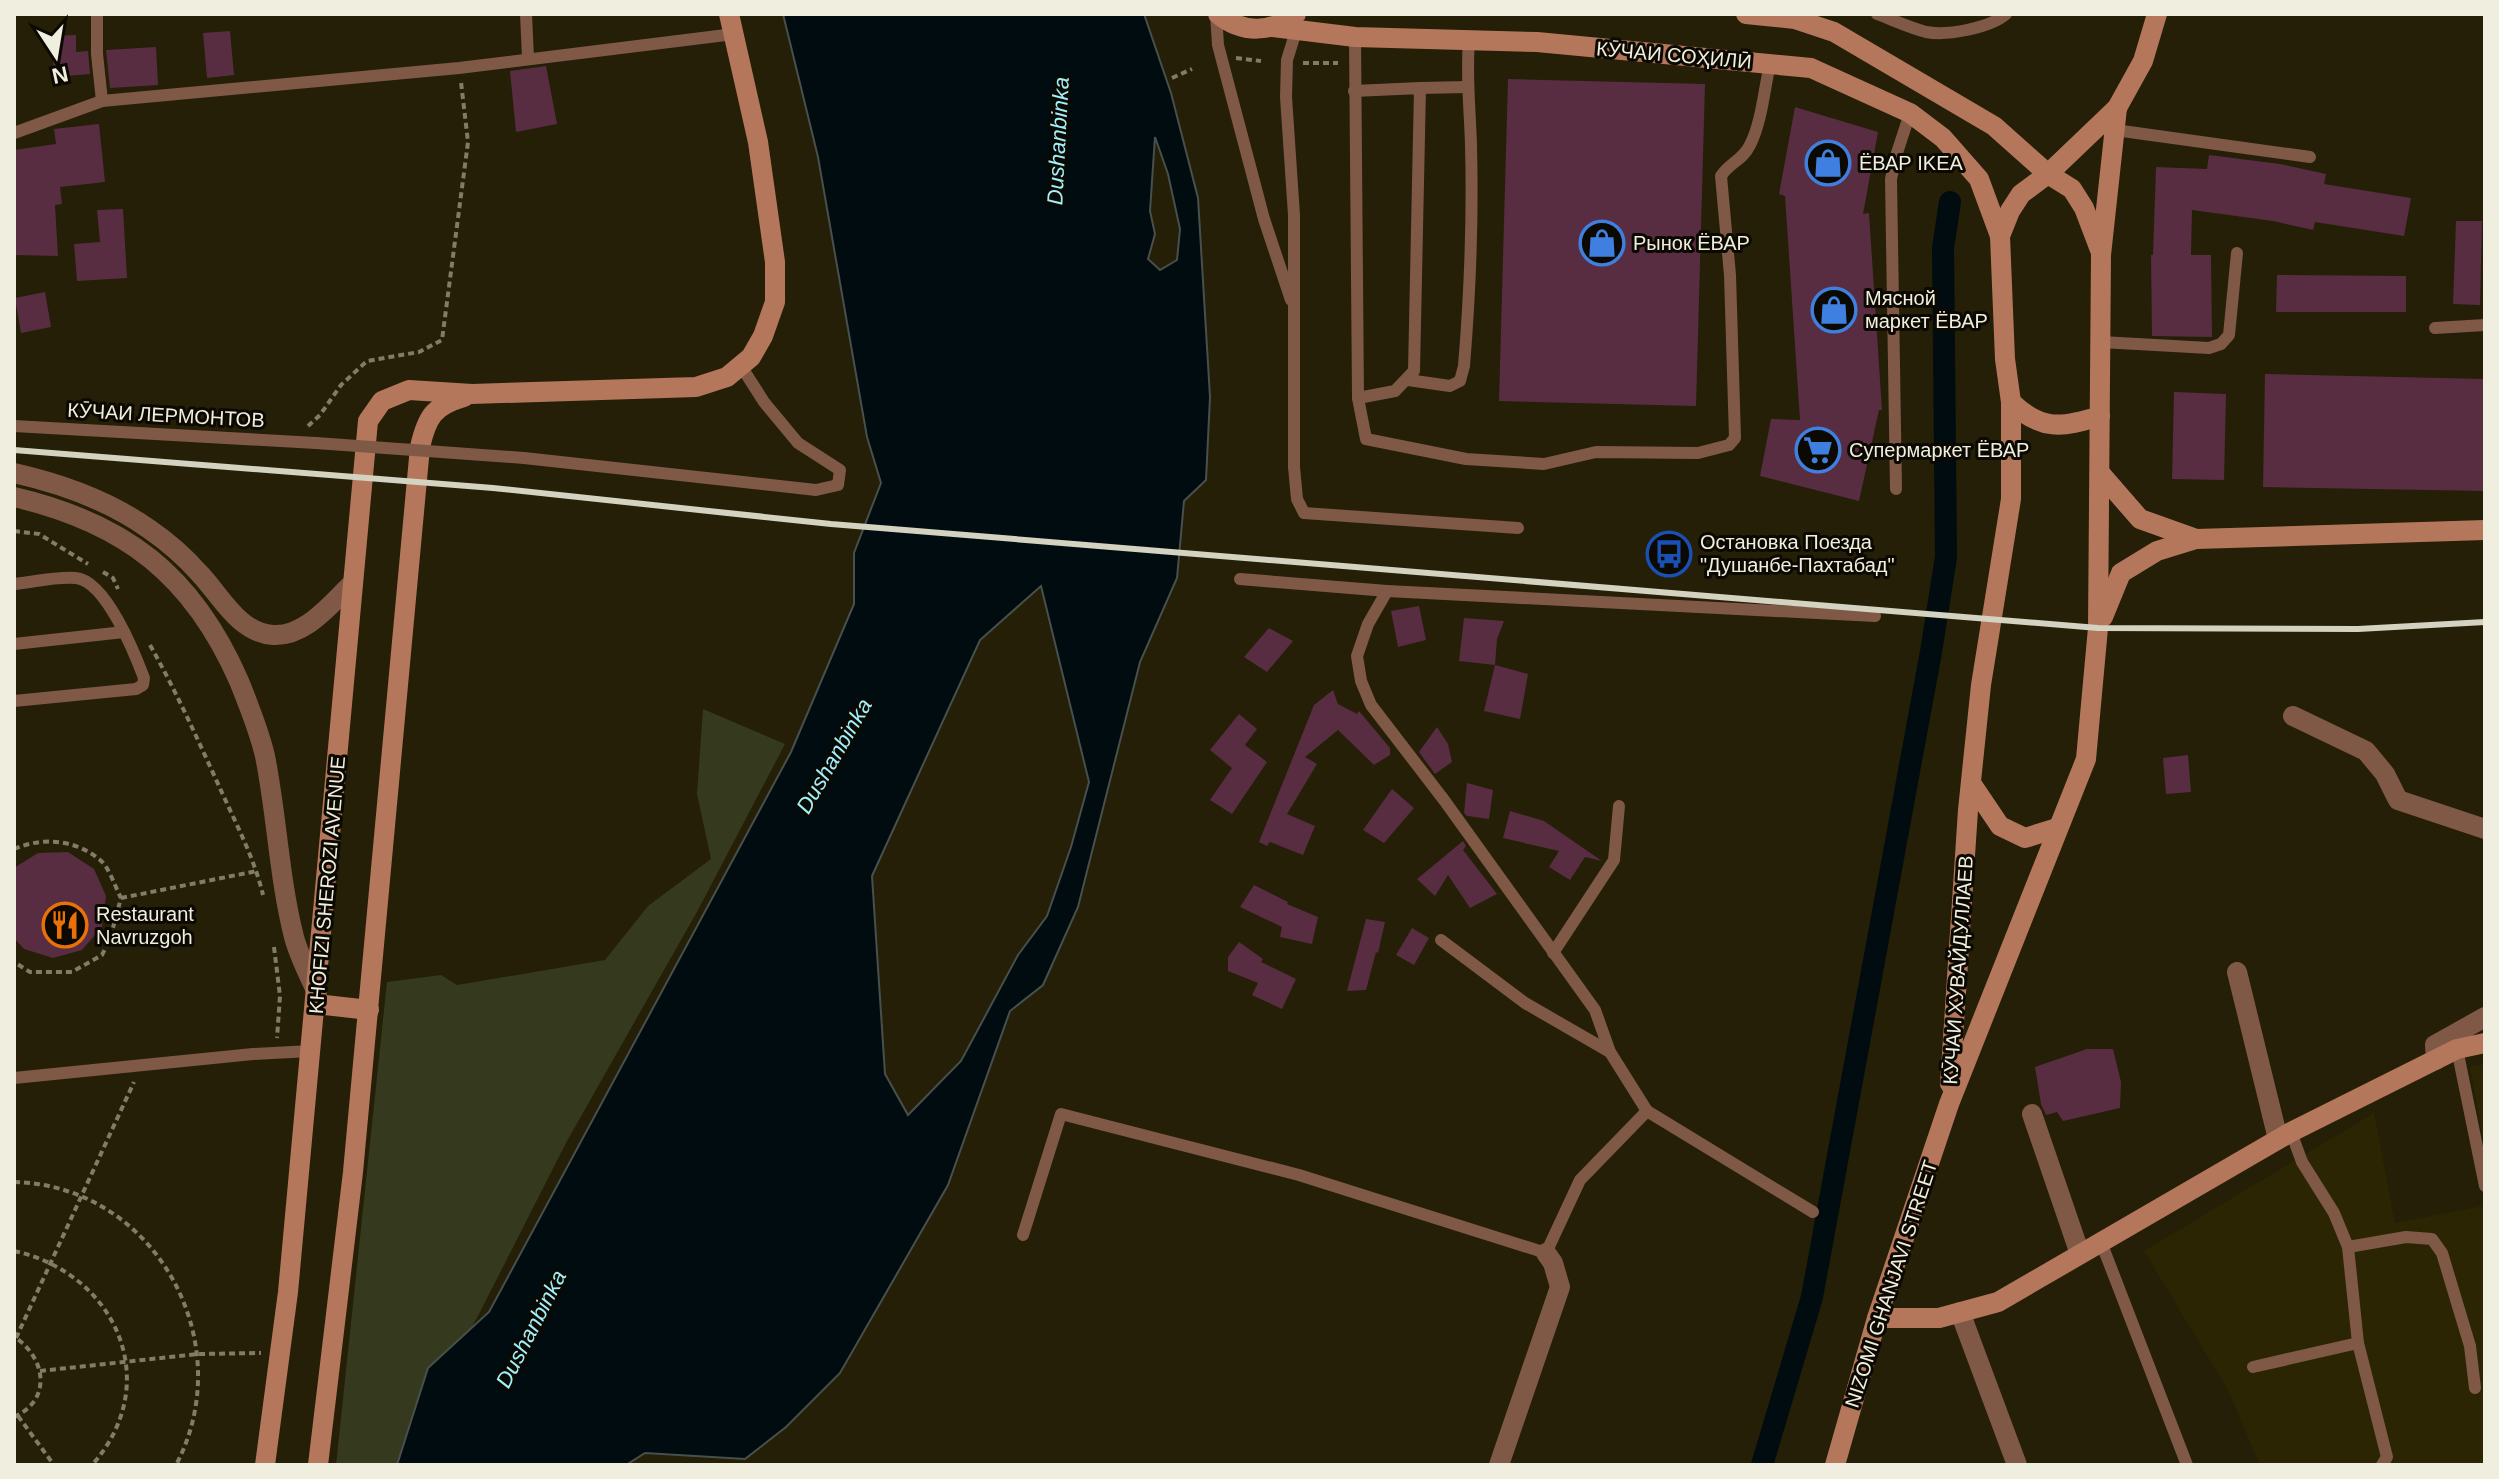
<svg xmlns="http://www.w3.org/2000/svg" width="2499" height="1479" font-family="Helvetica,sans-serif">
  <rect width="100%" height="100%" fill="#241f06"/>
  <g fill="#2c2503">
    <path d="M2485 1064V1151L2470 1067Z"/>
    <path d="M2374 1113 2395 1223 2482 1206 2485 1220V1465H2260L2229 1392 2144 1251Z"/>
  </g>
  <path fill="#353a1f" d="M703 709 785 744 698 910 567 1141 478 1316 435 1393 412 1465H336L387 982 441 975 457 985 605 960 648 906 711 859 697 794Z"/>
  <path fill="#000c0f" stroke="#48504d" stroke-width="2" fill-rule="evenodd" d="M783 14H1144L1171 93 1198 198 1210 397 1206 480 1184 501 1177 578 1140 662 1078 907 1043 985 1010 1011 948 1185 840 1373 786 1427 745 1459 645 1453 626 1465H397L428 1368 489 1312 791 752 854 604V553L881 483 867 437 818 157ZM1155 137 1168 174 1180 229 1177 260 1160 270 1148 259 1155 234 1150 211ZM1041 586 1089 782 1071 847 1047 916 1018 955 961 1061 908 1115 885 1074 872 876 980 640Z"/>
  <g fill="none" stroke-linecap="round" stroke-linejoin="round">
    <path stroke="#000c0f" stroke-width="22" d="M1762 1465 1812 1297 1931 652 1946 557 1943 248 1950 202"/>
  </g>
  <g fill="#582d42">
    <path d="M230 31 234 75 207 78 203 33Z"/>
    <path d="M76 35V52L88 51 90 74 54 77 52 36Z"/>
    <path d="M156 47 158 85 110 88 106 50Z"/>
    <path d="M546 66 557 124 516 132 510 71Z"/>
    <path d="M1508 79 1705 84 1696 406 1499 401Z"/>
    <path d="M1795 107 1878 132 1863 214 1869 213 1882 410H1879L1859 501 1760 476 1771 419 1800 420 1785 196 1779 194Z"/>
    <path d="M99 124 105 182 60 187 62 204 55 205 58 256 14 255V150L56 144 54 129Z"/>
    <path d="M2209 155 2280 164 2326 174 2324 184 2411 198 2404 236 2315 222 2313 230 2273 221 2192 210 2191 255H2211L2212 337 2152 336 2151 255H2153L2156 167 2207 169Z"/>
    <path d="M123 209 127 278 77 281 74 244 100 242 97 210Z"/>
    <path d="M2456 221H2482L2480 305 2453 304Z"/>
    <path d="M2277 275 2406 276V312H2276Z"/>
    <path d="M45 292 51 327 21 333 15 298Z"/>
    <path d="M2265 374 2485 379V491L2263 487Z"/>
    <path d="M2174 392 2226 394 2224 480 2172 479Z"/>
    <path d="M1419 606 1426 640 1398 647 1391 611Z"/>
    <path d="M1464 618 1504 621 1497 639 1495 665 1459 661Z"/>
    <path d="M1269 628 1293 641 1267 672 1244 657Z"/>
    <path d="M1495 665 1528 674 1520 719 1484 711Z"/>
    <path d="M1333 690 1338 704 1357 714 1359 711 1390 748V755L1374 765 1338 730 1305 757 1317 764 1287 814 1315 826 1303 855 1270 842 1267 846 1259 842 1314 705Z"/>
    <path d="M1239 714 1257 729 1245 745 1267 762 1232 814 1210 800 1232 768 1210 750Z"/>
    <path d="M1437 727 1448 744 1452 762 1435 774 1419 752Z"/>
    <path d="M2188 755 2191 792 2166 794 2163 758Z"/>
    <path d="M1467 783 1493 790 1489 819 1467 816 1464 813Z"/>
    <path d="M1392 789 1414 808 1384 843 1363 830Z"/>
    <path d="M1510 811 1544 821 1602 861 1585 857 1570 880 1549 867 1559 851 1503 838Z"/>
    <path d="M1463 841 1466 846 1463 850 1497 894 1470 908 1448 875 1435 896 1417 879Z"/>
    <path d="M68 852 94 869 106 896 102 927 82 950 53 958 24 949 14 938V868L38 853Z"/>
    <path d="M1254 885 1288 902 1287 904 1318 917 1312 944 1280 937 1282 927 1240 907Z"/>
    <path d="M1366 919 1385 922 1378 953 1376 952 1366 990 1347 991Z"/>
    <path d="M1412 928 1429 938 1414 965 1396 955Z"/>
    <path d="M1239 942 1263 959 1261 962 1296 979 1282 1009 1252 995 1258 983 1228 971V957Z"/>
    <path d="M2087 1049H2113L2121 1082 2120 1108 2063 1121 2057 1112 2046 1115 2041 1104 2035 1067Z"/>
  </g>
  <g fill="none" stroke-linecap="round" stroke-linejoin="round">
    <g stroke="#807c67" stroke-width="4" stroke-dasharray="6 4" stroke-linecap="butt">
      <path d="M1236 58 1261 61"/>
      <path d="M1303 63H1338"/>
      <path d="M1172 78 1192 69"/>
      <path d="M308 426 320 415 341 385 367 361 419 352 442 340 468 142 461 82"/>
      <path d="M14 531 39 534 88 564"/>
      <path d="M103 572 113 578 118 589"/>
      <path d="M150 645C176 691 197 738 219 786 235 822 254 857 263 895"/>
      <path d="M14 849C42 837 74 839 99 859 109 866 115 887 121 898L110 939 102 955 72 972H30L14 962"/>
      <path d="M121 898 257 871"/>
      <path d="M274 947 280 996 277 1038"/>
      <path d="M14 1182C155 1185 241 1342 176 1465"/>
      <path d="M14 1251C116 1273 165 1383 92 1465"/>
      <path d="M16 1338 134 1082"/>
      <path d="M40 1371 198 1354 261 1353"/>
      <path d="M18 1416 54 1465"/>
      <path d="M14 1417C52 1400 46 1359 16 1338"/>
    </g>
    <g stroke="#7f5846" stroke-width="12">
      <path d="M97 14V54L102 101"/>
      <path d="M526 14 528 58"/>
      <path d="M1216 14 1218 45 1264 219 1291 300"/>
      <path d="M1877 14C1893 20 1910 28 1926 32 1947 36 1990 28 2006 14"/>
      <path d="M1296 31 1287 60 1286 97 1294 215V467L1297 499 1304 513 1518 528"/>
      <path d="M1355 37 1358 398 1366 439 1466 459 1544 464 1596 452 1698 453 1729 445 1735 438 1730 275 1721 176C1729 163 1743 160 1750 145 1762 121 1764 90 1770 64"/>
      <path d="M1420 88 1467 87"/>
      <path d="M1354 91 1420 88 1414 371 1395 391 1358 398"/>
      <path d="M2115 130 2310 157"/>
      <path d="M14 133 102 101 459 68 734 34"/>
      <path d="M2435 328 2485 325"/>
      <path d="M2101 342 2209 348 2221 344 2229 335 2237 253"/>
      <path d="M1408 380 1450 386 1460 381 1464 366C1470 293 1473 219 1471 145 1470 110 1466 76 1469 41"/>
      <path d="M14 426 316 443"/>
      <path d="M524 458 816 490 838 485 840 470 798 443 764 402 741 366"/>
      <path d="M1896 489 1891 179 1896 156 1910 113"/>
      <path d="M1240 579 1387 591"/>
      <path d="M14 584C34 582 57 576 76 578 106 581 135 654 144 678L143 685 136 689 14 701"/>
      <path d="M14 644 124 632"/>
      <path d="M1441 940 1525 1003 1610 1052"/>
      <path d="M1553 953 1614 860 1619 806"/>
      <path d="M2457 1049 2485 1186"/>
      <path d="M14 1078 253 1054 311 1051"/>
      <path d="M1647 1111 1813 1212"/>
      <path d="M2291 1132 2302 1162 2334 1213 2348 1247 2358 1343 2387 1457 2382 1465"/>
      <path d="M1023 1235 1061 1114 1299 1175 1546 1253 1580 1180 1647 1111 1610 1052 1595 1010 1444 800 1371 705 1361 681 1357 656 1368 624 1387 591 1875 616"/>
      <path d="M2101 1242 2187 1465"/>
      <path d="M2348 1247 2406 1237 2432 1239 2442 1253 2470 1346 2475 1388"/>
      <path d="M2253 1367 2358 1343"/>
    </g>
    <g stroke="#7f5846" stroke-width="20">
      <path d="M14 473C63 484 108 500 149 529 168 542 185 557 200 574 221 596 239 633 273 635 306 637 331 603 353 583"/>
      <path d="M14 497C126 523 193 576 239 681 249 706 259 730 265 756 277 816 279 878 294 937 299 956 309 975 317 993"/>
      <path d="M2293 716 2366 751 2385 774 2398 800 2485 829"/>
      <path d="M2237 972 2278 1139"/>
      <path d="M2436 1060 2435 1045 2485 1017"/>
      <path d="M2032 1114 2080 1254"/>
      <path d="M1960 1312 2017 1465"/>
      <path d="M1499 1465 1560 1287 1553 1263 1546 1253"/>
    </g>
    <g stroke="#b5775b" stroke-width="20">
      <path d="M1218 14C1242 34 1272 33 1296 14"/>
      <path d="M1746 14 1795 19 1834 32 1994 126 2048 174 2117 108 2143 61 2157 14"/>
      <path d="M1273 27 1355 37 1537 42 1811 68 1910 113 1943 138 1979 179 2000 236"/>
      <path d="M2011 402C2041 431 2062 428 2100 416"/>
      <path d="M2100 473 2140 519 2196 539"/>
      <path d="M2103 617 2121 573 2157 551 2196 539 2485 530"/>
      <path d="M1971 783 2000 826 2025 838 2057 828"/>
      <path d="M316 1004 369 1010"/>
      <path d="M1950 1084 1968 810 1981 685 2011 499V402L2005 359 2000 236 2010 211 2021 194 2048 174 2072 189 2084 208 2100 250"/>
      <path d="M1877 1318H1939L1998 1302 2291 1132 2457 1049 2485 1043"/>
      <path d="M265 1465 288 1292 368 421 382 401 409 390 472 394 696 387 727 377 751 357 763 336 775 302V262L758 142 729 14"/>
      <path d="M318 1465 353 1172 420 447C427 416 434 406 464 397"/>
      <path d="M1835 1465 1877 1318 1949 1104 2086 759 2098 628 2101 255 2117 108"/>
    </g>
    <path stroke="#d4d2c0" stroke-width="6" d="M14 450 493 488 831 524 2098 628 2358 629 2485 622"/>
    <path stroke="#7f5846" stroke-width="12" d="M316 443 524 458"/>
  </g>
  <defs>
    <g id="shop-ring" transform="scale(2.3)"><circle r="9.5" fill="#0b0902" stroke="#3f7fe0" stroke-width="1.5"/><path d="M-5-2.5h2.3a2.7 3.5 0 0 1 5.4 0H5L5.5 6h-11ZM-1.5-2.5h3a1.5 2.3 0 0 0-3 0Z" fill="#3f7fe0"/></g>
    <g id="supermarket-ring" transform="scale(2.3)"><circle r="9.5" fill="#0b0902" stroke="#3f7fe0" stroke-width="1.5"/><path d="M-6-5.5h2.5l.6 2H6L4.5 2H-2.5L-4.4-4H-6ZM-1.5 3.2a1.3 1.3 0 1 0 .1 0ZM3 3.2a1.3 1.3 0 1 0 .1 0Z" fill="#3f7fe0"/></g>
    <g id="bus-ring" transform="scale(2.3)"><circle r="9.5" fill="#0b0902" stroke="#1a4fb4" stroke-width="1.5"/><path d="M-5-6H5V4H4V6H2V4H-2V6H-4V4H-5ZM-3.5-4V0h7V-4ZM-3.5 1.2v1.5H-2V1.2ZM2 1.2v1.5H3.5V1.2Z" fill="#1a4fb4"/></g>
    <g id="restaurant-ring" transform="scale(2.3)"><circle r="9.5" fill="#0b0902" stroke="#e8710a" stroke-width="1.5"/><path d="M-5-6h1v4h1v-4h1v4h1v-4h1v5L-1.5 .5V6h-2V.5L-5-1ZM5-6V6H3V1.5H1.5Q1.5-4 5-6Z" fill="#e8710a"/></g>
  </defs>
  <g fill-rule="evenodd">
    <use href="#shop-ring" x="1828" y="163"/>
    <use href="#shop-ring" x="1602" y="243"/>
    <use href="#shop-ring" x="1834" y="310"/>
    <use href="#supermarket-ring" x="1818" y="450"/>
    <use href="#bus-ring" x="1669" y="554"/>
    <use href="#restaurant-ring" x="65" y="925"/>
  </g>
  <g text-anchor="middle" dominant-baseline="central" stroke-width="6" stroke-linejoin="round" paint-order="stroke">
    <g font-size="20" fill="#f0eede" stroke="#0b0902">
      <text transform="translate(1674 55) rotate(5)">КӮЧАИ СОҲИЛӢ</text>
      <text transform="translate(166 415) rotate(3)">КӮЧАИ ЛЕРМОНТОВ</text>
      <text transform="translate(327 885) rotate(-85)">KHOFIZI SHEROZI AVENUE</text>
      <text transform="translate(1958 970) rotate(-86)">КӮЧАИ ХУВАЙДУЛЛАЕВ</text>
      <text transform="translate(1891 1284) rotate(-72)">NIZOMI GHANJAVI STREET</text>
    </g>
    <g font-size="20" fill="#f0eede" stroke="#0b0902" text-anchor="start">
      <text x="1859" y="163">ЁВАР IKEA</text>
      <text x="1633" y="243">Рынок ЁВАР</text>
      <text x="1865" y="298">Мясной<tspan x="1865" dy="23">маркет ЁВАР</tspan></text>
      <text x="1849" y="450">Супермаркет ЁВАР</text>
      <text x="1700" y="542">Остановка Поезда<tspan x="1700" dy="23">"Душанбе-Пахтабад"</tspan></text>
      <text x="96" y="914">Restaurant<tspan x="96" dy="23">Navruzgoh</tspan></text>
    </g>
    <g font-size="22" font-style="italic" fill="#a1f1fd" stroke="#0b0902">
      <text transform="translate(1058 141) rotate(-87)">Dushanbinka</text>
      <text transform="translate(834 756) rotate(-60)">Dushanbinka</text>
      <text transform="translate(531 1329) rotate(-63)">Dushanbinka</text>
    </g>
  </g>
  <rect width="2499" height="1479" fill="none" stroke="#f0eede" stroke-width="32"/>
  <g transform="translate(56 56) rotate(168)" stroke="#0b0902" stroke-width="6" paint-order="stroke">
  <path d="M0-6L14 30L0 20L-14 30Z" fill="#f0eede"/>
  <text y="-12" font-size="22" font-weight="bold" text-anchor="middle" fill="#f0eede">N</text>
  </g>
</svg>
